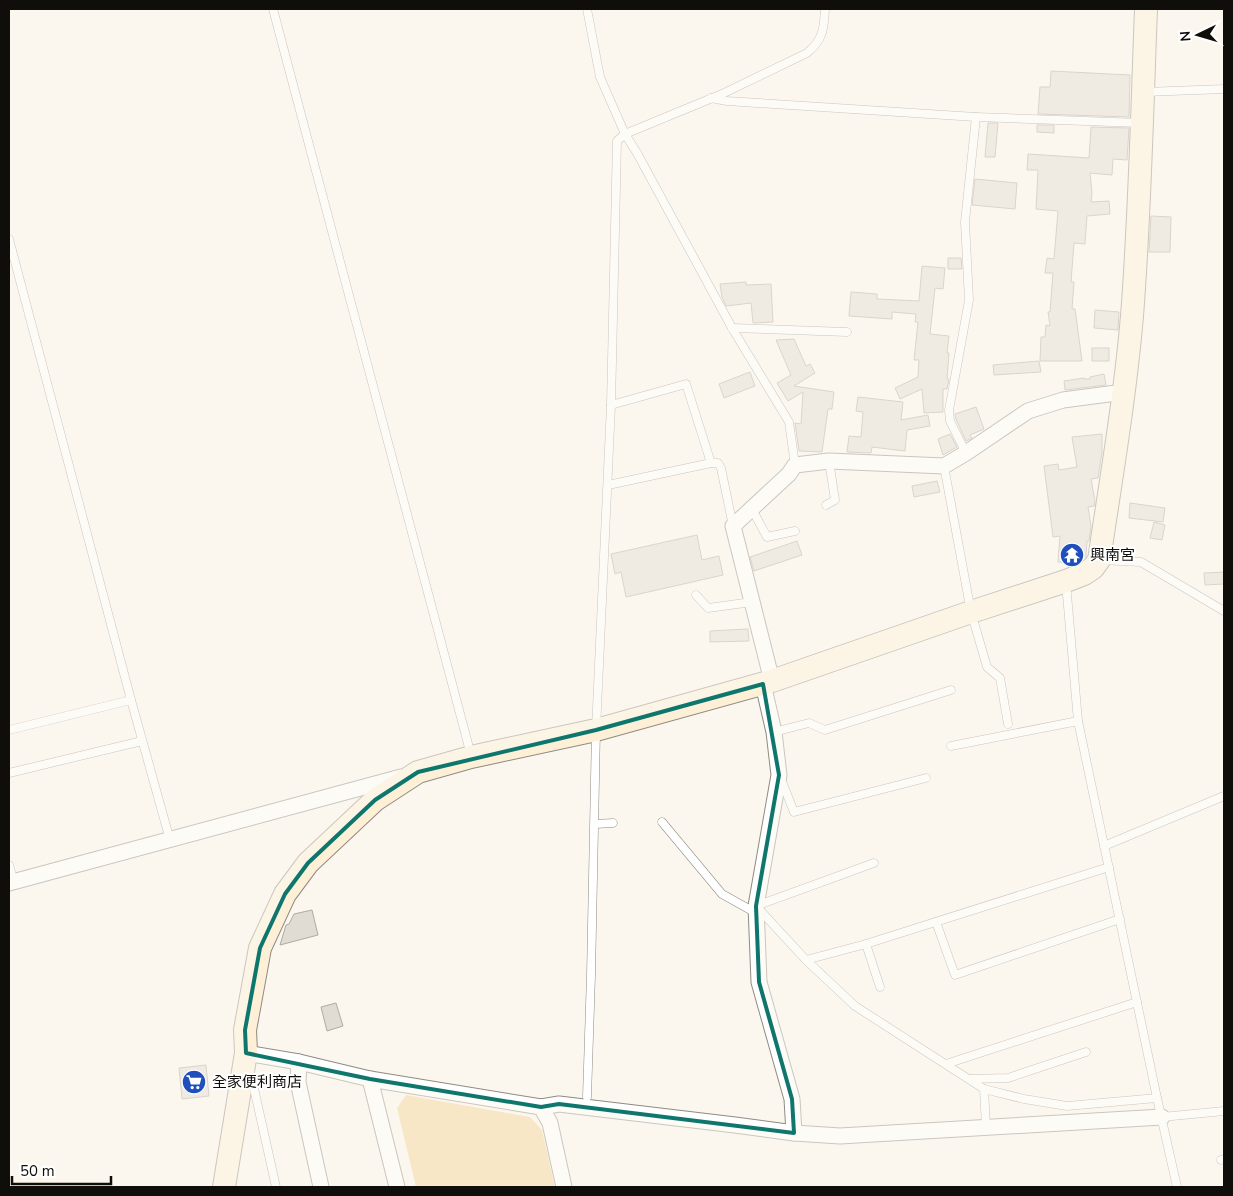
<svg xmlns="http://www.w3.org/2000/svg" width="1233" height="1196" font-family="'Nunito Sans','Noto Sans TC',sans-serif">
  <rect width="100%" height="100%" fill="#fbf7ee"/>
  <path fill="#f3d397" d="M406 1095 530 1117 542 1130 555 1187H416L397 1108Z"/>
  <g fill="#e0dcd4" stroke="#afaba3">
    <path d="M1051 71 1130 75 1129 117 1038 114 1040 87H1050Z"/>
    <path d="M988 123H998L995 157H985Z"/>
    <path d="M1037 125H1054V133L1037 132Z"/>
    <path d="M1091 127 1129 128 1127 160 1113 159 1112 175 1090 173 1092 193 1091 202 1109 201 1110 214 1087 216 1085 244 1074 243 1071 282H1074L1072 309H1075L1082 361H1040L1041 337H1045L1046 325 1050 326 1048 312H1050L1053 273H1045L1047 258 1054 259 1058 211 1036 209 1038 170H1027L1028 154 1089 158Z"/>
    <path d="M975 179 1017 183 1015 209 972 205Z"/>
    <path d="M1151 216 1171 217 1170 252H1149Z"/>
    <path d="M948 258H961L962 269H948Z"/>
    <path d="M922 266 945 268 943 289 935 288 930 334 949 336 947 353H949L947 379H949L947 389H943V412L924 413 922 389 900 399 895 388 918 377 919 360H914L918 322H915L916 314 892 312V319L849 316 851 292 877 294V299L919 301Z"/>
    <path d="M746 282V285L771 284 773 322 753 323 751 303 726 306 722 297 720 284Z"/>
    <path d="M1095 310 1119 312 1118 330 1094 328Z"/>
    <path d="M794 339 806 366 810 364 815 373 794 386 834 392 832 409H828L822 452 799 451 795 423 801 424 803 392 788 401 777 383 791 375 776 340Z"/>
    <rect x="1092" y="348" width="17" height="13"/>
    <path d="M1039 361 1041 372 994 375 993 365Z"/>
    <path d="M750 372 755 386 724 398 719 384Z"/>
    <path d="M1104 374 1106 385 1065 390 1064 381 1084 378V379H1090V377Z"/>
    <path d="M858 397 903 402 901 420 928 415 930 426 907 430 905 451 872 447 871 453 847 452 849 436 861 437 863 412 856 411Z"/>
    <path d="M976 407 984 429 970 435 972 438 966 441 956 419 955 414Z"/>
    <path d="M950 434 957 447 943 455 938 439Z"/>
    <path d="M1102 434V452L1098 478 1091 479 1095 501 1094 506 1088 507 1091 526 1089 541H1087L1086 556 1076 563 1058 562 1060 536 1053 537 1044 466 1058 464 1059 470 1077 467 1072 437Z"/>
    <path d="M937 481 940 492 914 497 912 486Z"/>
    <path d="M1130 503 1165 508 1163 522 1129 518Z"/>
    <path d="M1154 522 1165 525 1162 540 1150 538Z"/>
    <path d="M697 535 702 560 719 556 723 575 626 597 621 572 615 574 611 554Z"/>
    <path d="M797 541 802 555 754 571 750 557Z"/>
    <path d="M1224 572V584L1205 585 1204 573Z"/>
    <path d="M748 629 749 641 710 642V631Z"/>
    <path d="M312 910 318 935 280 945 286 925 289 924 294 914Z"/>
    <path d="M336 1003 343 1026 327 1031 321 1007Z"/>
    <path d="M206 1065 209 1096 182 1099 179 1068Z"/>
  </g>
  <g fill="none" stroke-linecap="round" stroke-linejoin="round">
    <g stroke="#8f8b84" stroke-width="9">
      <g id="lane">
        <path d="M273 9 471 755"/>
        <path d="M587 9 600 77 625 134 637 153 732 328 789 422 795 465"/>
        <path d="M1145 92 1224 89"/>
        <path d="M711 98 727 101 976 117 965 222 969 300 949 410 950 421 966 453"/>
        <path d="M976 117 1141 123"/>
        <path d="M9 239 131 700 170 840"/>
        <path d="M732 328 847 332"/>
        <path d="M611 405 686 384 711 463H718L721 468 733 526"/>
        <path d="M944 466 971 612 987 667 1000 678 1008 724"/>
        <path d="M608 485 711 463"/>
        <path d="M826 505 835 500 829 461"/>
        <path d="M752 509 767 537 795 531"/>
        <path d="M1101 560 1141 562 1224 611"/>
        <path d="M1066 583 1078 721 1157 1098 1177 1187"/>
        <path d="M696 595 708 608 752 602"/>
        <path d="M9 730 131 700"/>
        <path d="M774 732 809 723 825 730 951 690"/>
        <path d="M951 746 1078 721"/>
        <path d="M9 773 142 741"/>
        <path d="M781 779 794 812 926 778"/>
        <path d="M662 822 722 894 756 913"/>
        <path d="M595 824 613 823"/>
        <path d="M1104 846 1224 796"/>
        <path d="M874 863 756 906 806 960 866 944 1109 867"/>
        <path d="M9 865 14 882"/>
        <path d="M936 922 955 975 1120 919"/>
        <path d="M866 944 880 987"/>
        <path d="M806 960 855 1006 984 1089 986 1127"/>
        <path d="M946 1064 1137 1002"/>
        <path d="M251 1075 276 1187"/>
        <path d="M970 1079 1008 1078 1086 1052"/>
        <path d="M984 1089 1024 1099 1067 1106 1157 1098"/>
        <path d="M587 1097 591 975 596 730 611 405 617 141 625 134 722 94 807 53C823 40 824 29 825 9"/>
        <path d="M1162 1117 1224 1111"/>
        <path d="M1221 1160 1224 1159"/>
      </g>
    </g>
    <g stroke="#8f8b84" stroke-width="17">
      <g id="street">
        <path d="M772 681 733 526 789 474 795 465 829 461 944 466 966 453 1028 411 1063 400 1124 392"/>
        <path d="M763 684 774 732 779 775 756 906 759 982 792 1099 794 1133"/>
        <path d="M9 883 401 777"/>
        <path d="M246 1053 299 1062 370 1079 541 1107 550 1123 564 1187"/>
        <path d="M299 1062 298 1082 321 1187"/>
        <path d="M370 1079 397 1187"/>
        <path d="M541 1107 559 1104 735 1125 794 1133 840 1136 1162 1117"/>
      </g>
    </g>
    <g stroke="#8f8b84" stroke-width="24">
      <path id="secondary" d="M224 1187 246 1053 245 1030 260 948 285 894 308 863 375 800 418 772 471 757 596 730 772 681 971 612 1066 581 1084 574 1093 568 1099 560C1111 479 1125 398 1132 316 1140 214 1142 111 1146 9"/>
    </g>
    <use href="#lane" stroke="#fff" stroke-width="8"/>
    <use href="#street" stroke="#fff" stroke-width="15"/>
    <use href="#secondary" stroke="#fdf0d7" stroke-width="22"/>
  </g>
  <path d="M0 0H1233V1196H0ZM763 684 779 775 756 906 759 982 792 1099 794 1133 559 1104 541 1107 370 1079 246 1053 245 1030 260 948 285 894 308 863 375 800 418 772 596 730Z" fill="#fbf7ee" fill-opacity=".55" fill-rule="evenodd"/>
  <path fill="none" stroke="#0f766e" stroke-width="4" stroke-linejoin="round" d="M763 684 779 775 756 906 759 982 792 1099 794 1133 559 1104 541 1107 370 1079 246 1053 245 1030 260 948 285 894 308 863 375 800 418 772 596 730Z"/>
  <defs>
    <g id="temple-disc" transform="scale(1.25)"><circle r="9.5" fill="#1f4fbd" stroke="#fff"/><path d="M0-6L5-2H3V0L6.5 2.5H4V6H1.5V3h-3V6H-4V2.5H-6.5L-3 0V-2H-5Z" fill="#fff"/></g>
    <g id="supermarket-disc" transform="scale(1.25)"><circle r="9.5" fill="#1f4fbd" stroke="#fff"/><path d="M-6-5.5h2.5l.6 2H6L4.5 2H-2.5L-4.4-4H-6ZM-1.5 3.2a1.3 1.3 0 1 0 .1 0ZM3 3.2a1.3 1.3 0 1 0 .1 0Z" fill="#fff"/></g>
  </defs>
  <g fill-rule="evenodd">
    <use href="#temple-disc" x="1072" y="555"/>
    <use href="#supermarket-disc" x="194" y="1082"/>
  </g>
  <g text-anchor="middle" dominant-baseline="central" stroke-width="4" stroke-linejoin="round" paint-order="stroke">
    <g font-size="15" fill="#100e0b" stroke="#fff" text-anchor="start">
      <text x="1090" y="555">興南宮</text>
      <text x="212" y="1082">全家便利商店</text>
    </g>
  </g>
  <rect width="1233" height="1196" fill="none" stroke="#100e0b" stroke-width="20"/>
  <g transform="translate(1198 35) rotate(265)" stroke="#ffffff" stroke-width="4" paint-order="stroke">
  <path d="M0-4L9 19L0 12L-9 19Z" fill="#100e0b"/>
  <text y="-8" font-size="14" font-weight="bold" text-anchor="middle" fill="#100e0b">N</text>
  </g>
  <path d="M12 1176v8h99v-8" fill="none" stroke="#100e0b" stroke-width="2.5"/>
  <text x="20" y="1176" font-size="15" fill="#100e0b" stroke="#ffffff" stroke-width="4" paint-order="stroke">50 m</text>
</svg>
